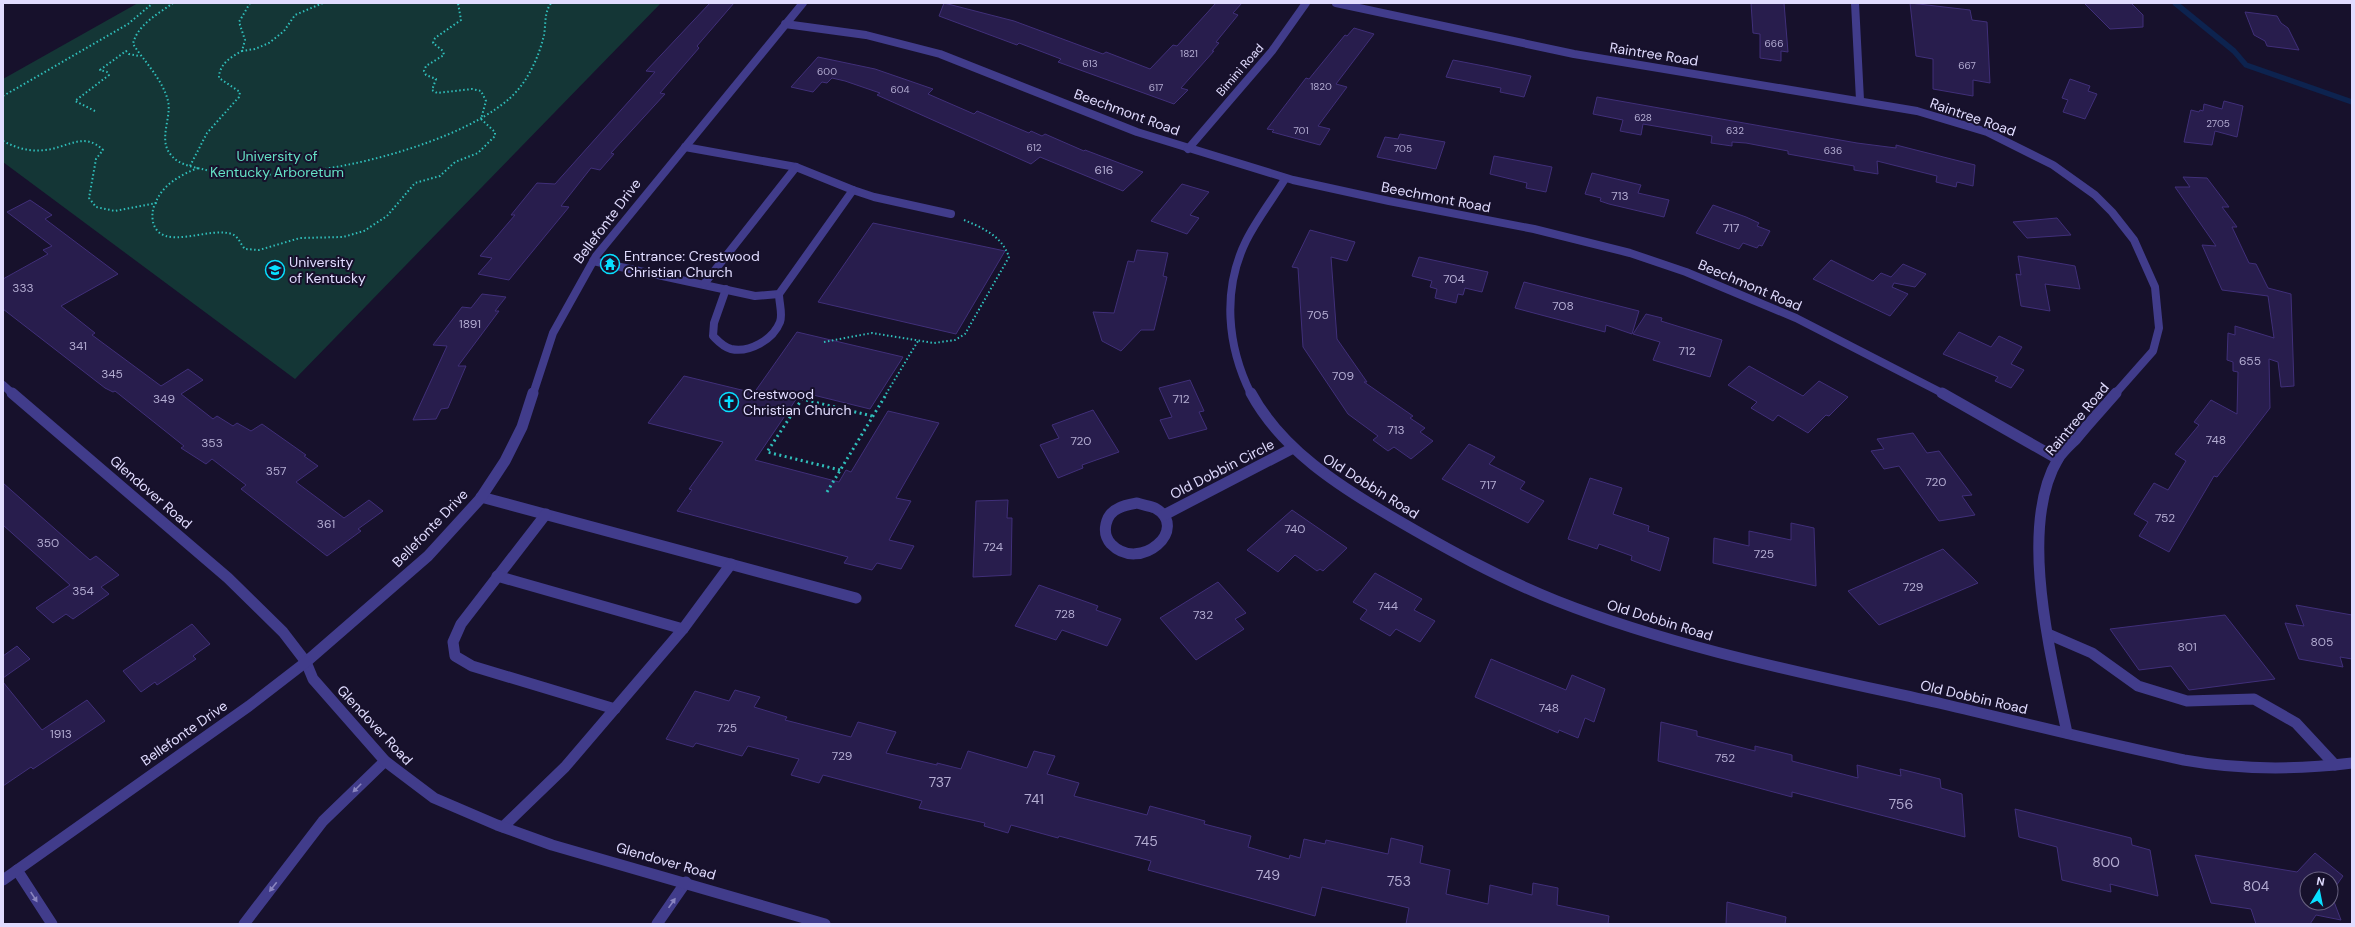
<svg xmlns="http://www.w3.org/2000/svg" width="2355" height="927" font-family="'DM Sans',sans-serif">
  <rect width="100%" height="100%" fill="#17112c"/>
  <path fill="#143636" d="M138 3H661L295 379 3 162V79Z"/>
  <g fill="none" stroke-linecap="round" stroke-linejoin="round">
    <path stroke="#0d234f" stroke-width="5.5" d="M2175 3 2234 51 2246 65 2352 102"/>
  </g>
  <g fill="#281d4d" stroke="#402f79">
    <path d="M710 3H734L697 46 699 48 660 93 665 94 611 153 614 154 600 170 591 168 561 206 569 207 509 280 478 274 492 258 480 256 515 215H511L537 183 555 184 655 72 646 71Z"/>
    <path d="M944 3 1014 21 1103 54 1106 52 1150 69 1173 45 1177 46 1216 3H1242L1233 13 1238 15 1216 42 1219 43 1212 51H1214L1181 88 1188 90 1174 104 1058 62 1061 59 1019 43 1017 45 939 16Z"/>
    <path d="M1751 3H1784L1788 52 1781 51V61L1760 58V34L1753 33Z"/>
    <path d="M1910 3 1970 10 1972 20 1987 22 1990 83 1973 80V96L1933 89V59L1916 56Z"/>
    <path d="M2084 3H2131L2143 15V27L2110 29Z"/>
    <path d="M2245 12 2277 16 2281 23 2288 28 2299 50 2267 46 2265 41 2254 35Z"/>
    <path d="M1354 28 1374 34 1336 84 1347 87 1318 126 1330 129 1320 145 1272 132 1274 130 1267 129 1306 78 1309 79 1345 35 1347 36Z"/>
    <path d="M818 57 875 69 933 89 928 94 974 114 977 111 1029 133 1031 131 1042 136 1045 134 1084 151 1085 150 1143 172 1123 191 1040 157 1031 164 877 95 880 93 845 81 832 78 827 83 822 82 813 92 791 87Z"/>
    <path d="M1453 60 1489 67 1531 76 1524 97 1500 92 1501 88 1446 77Z"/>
    <path d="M2070 79 2090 86 2088 91 2097 94 2085 119 2063 112 2068 100 2062 98Z"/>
    <path d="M1597 97 1857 143 1896 148V145L1975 165 1973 186 1957 182 1956 187 1936 182 1937 176 1877 161 1878 174 1854 170V166L1788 154V151L1746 143 1732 142V146L1711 143 1712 136 1643 124 1641 135 1620 131 1623 120 1593 114Z"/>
    <path d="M2224 101 2243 106 2237 137 2215 131 2212 145 2184 142 2191 110 2199 112 2200 110 2203 111 2204 104 2222 109Z"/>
    <path d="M1400 134 1445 142 1436 169 1377 157 1385 137 1398 139Z"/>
    <path d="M1494 156 1552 167 1546 192 1526 188 1527 183 1490 174Z"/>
    <path d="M1592 173 1641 185 1638 193 1669 200 1664 217 1609 204 1600 201 1601 198 1585 194Z"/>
    <path d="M2183 177 2207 178 2229 207H2222L2237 227H2232L2249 263 2256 264 2268 288 2291 294 2294 386 2281 387 2278 362 2269 359 2270 408 2217 477 2214 476 2169 552 2139 536 2148 522 2134 514 2154 483 2168 490 2186 461 2175 454 2199 425 2194 422 2211 400 2237 414 2238 372 2233 371V362L2227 360 2228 333 2235 335V326L2274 338 2268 296 2222 290 2202 245 2216 246 2175 187H2190Z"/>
    <path d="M1182 184 1209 192 1190 215 1199 218 1187 234 1151 221Z"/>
    <path d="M30 200 52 215 45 219 118 274 61 306 95 333 92 335 161 386 188 369 203 380 181 394 213 419 217 416 233 426 237 423 251 431 262 424 306 455 304 456 318 466 296 482 344 518 369 500 383 511 358 529 361 531 327 556 241 489 246 485 212 459 206 464 181 448 184 446 115 391 113 392 105 388 3 309V279L48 254 43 250 52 246 7 212Z"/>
    <path d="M1713 205 1746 217 1759 223 1757 226 1770 231 1762 246 1759 245 1757 248 1743 243 1739 249 1696 233Z"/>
    <path d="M2057 218 2071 235 2027 238 2013 222Z"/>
    <path d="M873 223 1005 251 956 334 818 302Z"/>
    <path d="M1310 230 1355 242 1347 261 1331 257 1337 339 1367 382H1364L1413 416 1410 418 1425 428 1420 432 1433 441 1411 459 1394 447 1388 451 1373 440 1378 436 1348 414 1303 347 1298 268 1292 267Z"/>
    <path d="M1137 250 1168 253 1163 276 1167 277 1154 330H1141L1121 351 1102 341 1093 312 1114 313 1128 261 1134 262Z"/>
    <path d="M2018 256 2075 266 2080 289 2045 284 2050 311 2021 306 2016 274 2021 275Z"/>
    <path d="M1419 257 1488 272 1482 292 1465 288 1463 295 1458 294 1456 303 1435 298 1437 289 1430 287 1432 281 1412 276Z"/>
    <path d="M1831 260 1873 281 1881 273 1891 277 1903 264 1926 274 1915 287 1894 283 1892 287 1908 294 1890 316 1813 279Z"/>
    <path d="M1524 282 1639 311 1632 334 1606 325 1605 332 1515 308Z"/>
    <path d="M482 294 506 297 495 311H499L458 366H466L448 408 441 409 436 419 413 420 447 346 433 345 462 307 471 308Z"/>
    <path d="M1646 314 1662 318 1661 321 1722 340 1710 377 1653 360 1660 342 1633 334Z"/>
    <path d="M797 332 903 357 870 409 801 392 755 460 839 482 846 470 851 472 888 411 939 423 896 498 911 501 889 540 914 546 901 569 877 563 872 570 844 563 848 557 677 511 692 490 689 489 723 442 648 423 684 376 754 393Z"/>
    <path d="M1959 332 1991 347 1999 336 2022 347 2011 364 2024 370 2011 388 1995 381 1998 377 1943 354Z"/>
    <path d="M1749 366 1803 396 1819 381 1848 397 1829 416 1826 415 1808 433 1778 415 1773 421 1751 408 1757 402 1728 385Z"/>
    <path d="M1190 380 1204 411 1199 412 1207 429 1169 439 1160 420 1172 417 1159 388Z"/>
    <path d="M1093 410 1119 452 1082 465 1083 468 1058 478 1040 445 1059 438 1052 425Z"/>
    <path d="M1913 433 1927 453 1939 451 1972 495 1962 496 1975 515 1939 521 1899 466 1884 469 1871 451 1884 449 1877 439Z"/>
    <path d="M1469 444 1495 457 1489 464 1525 482 1520 489 1544 501 1528 523 1442 479Z"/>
    <path d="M1590 478 1622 488 1613 514 1649 526 1648 531 1669 538 1660 571 1631 560 1632 556 1599 544 1597 549 1568 539Z"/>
    <path d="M3 483 90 560 96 556 119 575 101 587 109 594 73 619 66 614 53 623 36 608 70 585 3 525Z"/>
    <path d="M1008 500 1007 518H1012L1011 575 973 577 976 501Z"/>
    <path d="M1292 510 1347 548 1323 571 1320 569 1317 571 1295 555 1278 572 1247 550Z"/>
    <path d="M1791 523 1814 528 1816 586 1713 563 1714 538 1749 546V531L1791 540Z"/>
    <path d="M1943 549 1978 583 1879 625 1848 591Z"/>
    <path d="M1375 573 1422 599 1414 610 1435 621 1420 642 1396 629 1390 636 1360 619 1367 610 1353 602Z"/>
    <path d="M1218 582 1246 613 1235 619 1244 629 1196 660 1160 618Z"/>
    <path d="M1039 585 1098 606 1096 610 1121 619 1107 646 1062 630 1056 640 1015 626Z"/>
    <path d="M2296 605 2352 615V659L2340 657 2343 667 2299 659 2285 623 2304 626Z"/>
    <path d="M2225 615 2275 679 2189 690 2171 666 2139 670 2110 629Z"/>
    <path d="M192 624 210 644 193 656 196 659 157 685 155 682 141 692 123 671Z"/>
    <path d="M17 646 30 659 3 678V656Z"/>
    <path d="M1491 659 1566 690 1572 675 1605 689 1594 722 1585 718 1578 738 1559 730 1558 733 1475 697Z"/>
    <path d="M3 682 42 730 87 700 105 721 33 769 31 767 3 786Z"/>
    <path d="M735 690 760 697 754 707 787 717 785 720 851 737 858 722 896 732 886 753 937 765V763L961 769 968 751 1027 768 1034 751 1055 756 1047 774 1079 783 1074 796 1147 815 1150 806 1205 821 1204 824 1251 836 1248 847 1289 859 1290 855 1300 858 1304 839 1325 844 1326 840 1388 854 1391 838 1423 846 1420 863 1450 870 1446 894 1488 904 1490 885 1532 895 1533 883 1558 888 1557 905 1609 916 1608 924H1406L1409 908 1322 887 1315 916 1148 870 1151 861 1059 836 1058 838 1011 825 1008 833 984 826 985 823 919 808 922 801 823 775 819 783 791 775 799 759 748 746 742 756 696 743 693 747 666 739 695 691 729 701Z"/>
    <path d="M1661 722 1697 731V736L1755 751V746L1792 755V761L1858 778 1857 765 1901 776 1900 769 1940 779 1941 788 1962 794 1965 837 1792 792V797L1658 761Z"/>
    <path d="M2015 809 2131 838 2132 845 2150 850 2158 896 2110 884 2111 892 2062 880 2057 847 2019 837Z"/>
    <path d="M2315 853 2343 876 2331 893V879H2307V903H2331V894L2341 920 2316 915 2310 924H2256L2251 909 2211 903 2195 855 2297 872Z"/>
    <path d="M1727 902 1786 917 1785 924H1726Z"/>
  </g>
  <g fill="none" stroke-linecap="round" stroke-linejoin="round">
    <g stroke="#30bfbb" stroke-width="2" stroke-dasharray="1.5 2.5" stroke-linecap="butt">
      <path d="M173 3C158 14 137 25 133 44 144 61 163 80 168 101 172 118 157 141 172 156 178 164 192 167 202 169 280 190 449 152 510 98 527 83 539 57 544 35 546 24 544 13 551 3"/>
      <path d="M250 3 239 22 245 40 242 51 255 49 269 43 284 31 295 15 323 3"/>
      <path d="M3 96 128 24 153 3"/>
      <path d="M95 111 75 101 109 75 107 72 100 70 126 51 129 54 139 56"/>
      <path d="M3 141C16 148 30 152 45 150 67 148 84 131 103 150L96 159 89 198 96 207 115 211 157 203"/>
      <path d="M190 166 207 133 239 97 240 92 219 78C219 64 231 57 242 51"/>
      <path d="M198 168C180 175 162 185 155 204 152 210 152 216 153 222 161 254 212 224 234 235 239 238 241 245 245 249L259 250 300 238 343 237 364 231 387 216 415 183 440 176 455 162 478 153 495 136V132L481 119 486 101 481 91 472 89 437 93 432 90 436 79 426 75 424 71 426 66 444 55 443 51 433 43 435 38 461 20 458 3"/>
      <path d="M824 342 872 333 934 343 955 340 965 334 1009 257C1002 236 983 228 964 220"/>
      <path d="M886 394 918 341"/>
    </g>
    <g stroke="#30bfbb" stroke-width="3" stroke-dasharray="2 3.5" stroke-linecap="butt">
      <path d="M840 470 767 452 802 399 872 416"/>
      <path d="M827 492 887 393"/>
    </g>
    <g stroke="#413c8b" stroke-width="8">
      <path d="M853 190 874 197 951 214"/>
      <path d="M593 261 755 296 779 294 853 190 796 167 685 147"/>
      <path d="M704 284 796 167"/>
      <path d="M726 289 714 323 713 336C718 341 723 347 731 349 749 353 773 340 780 322 783 314 779 303 779 294"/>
    </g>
    <g stroke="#413c8b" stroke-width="11">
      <path d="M481 497 856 598"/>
      <path d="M546 514 461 624 453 642 455 656 472 666 615 709"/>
      <path d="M497 576 683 629"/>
      <path d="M2048 634 2092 653 2138 686 2187 701 2254 699 2296 723 2335 765"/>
      <path d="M503 827 565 767 683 629 731 564"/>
      <path d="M17 870 52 924"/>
      <path d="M244 924 323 821 385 761"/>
      <path d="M657 924 686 882"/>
    </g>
    <g stroke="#413c8b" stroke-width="8">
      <path d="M1336 3 1574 54 1917 111 1987 132 2053 165 2095 195 2112 212 2134 240 2155 287 2159 328 2153 351 2115 394"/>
      <path d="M1855 3 1860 100"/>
      <path d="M785 24 866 35 940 54 1137 132 1293 180 1389 201 1534 229 1630 253 1686 272 1796 318 1944 394"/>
      <path d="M1188 149 1272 51 1306 3"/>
      <path d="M3 385 13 394"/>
      <path d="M533 394 553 333 596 256 803 3"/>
      <path d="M1251 394C1227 346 1222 290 1246 241 1257 219 1272 200 1285 179"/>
    </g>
    <g stroke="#413c8b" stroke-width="11">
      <path d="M12 393 228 578 283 632 306 662 313 679 385 761 434 798 497 825 552 845 825 924"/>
      <path d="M1251 393C1281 449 1339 486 1392 517 1445 548 1499 578 1557 601 1681 650 1814 675 1943 704 2024 723 2103 743 2184 760 2240 770 2296 770 2352 763"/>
      <path d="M1942 393 2058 459"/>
      <path d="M1137 503C1143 505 1150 506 1155 508 1191 528 1140 574 1111 544 1101 533 1105 514 1119 508 1124 505 1131 504 1137 503Z"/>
      <path d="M1164 515 1293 448"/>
      <path d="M2067 733C2052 659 2017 528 2058 459 2062 452 2070 445 2076 439 2089 423 2103 408 2116 393"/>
      <path d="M3 880 249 706 306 662 428 556 480 499 505 461 522 427 533 393"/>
    </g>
  </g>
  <defs><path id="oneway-solid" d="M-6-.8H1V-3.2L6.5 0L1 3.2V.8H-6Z"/></defs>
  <g fill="#8984bf">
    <use href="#oneway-solid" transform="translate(357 788) rotate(135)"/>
    <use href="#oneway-solid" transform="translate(273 887) rotate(128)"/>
    <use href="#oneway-solid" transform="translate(34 897) rotate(57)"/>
    <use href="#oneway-solid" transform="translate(672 903) rotate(-55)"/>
  </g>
  <defs>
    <g id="temple-ring" transform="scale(1)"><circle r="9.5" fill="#17112c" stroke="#08dfff" stroke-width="1.5"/><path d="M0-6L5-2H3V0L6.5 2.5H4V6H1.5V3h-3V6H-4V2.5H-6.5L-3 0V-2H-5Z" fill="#08dfff"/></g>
    <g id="university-ring" transform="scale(1)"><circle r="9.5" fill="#17112c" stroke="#08dfff" stroke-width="1.5"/><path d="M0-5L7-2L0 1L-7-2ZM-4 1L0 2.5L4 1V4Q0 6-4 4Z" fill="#08dfff"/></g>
    <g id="church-ring" transform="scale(1)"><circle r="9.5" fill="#17112c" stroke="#08dfff" stroke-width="1.5"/><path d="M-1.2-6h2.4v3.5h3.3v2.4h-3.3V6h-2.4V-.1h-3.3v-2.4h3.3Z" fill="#08dfff"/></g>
  </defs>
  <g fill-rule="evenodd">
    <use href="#temple-ring" x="610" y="264"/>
    <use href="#university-ring" x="275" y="270"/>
    <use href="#church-ring" x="729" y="402"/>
  </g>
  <g text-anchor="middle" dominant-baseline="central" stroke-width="4" stroke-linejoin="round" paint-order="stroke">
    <g font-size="10" fill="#b3acd2">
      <text x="1774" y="43">666</text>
      <text x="1189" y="53">1821</text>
      <text x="1090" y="63">613</text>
      <text x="1967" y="65">667</text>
      <text x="827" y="71">600</text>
      <text x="1321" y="86">1820</text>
      <text x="1156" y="87">617</text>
      <text x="900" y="89">604</text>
      <text x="1643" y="117">628</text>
      <text x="2218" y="123">2705</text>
      <text x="1301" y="130">701</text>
      <text x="1735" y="130">632</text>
      <text x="1034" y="147">612</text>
      <text x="1403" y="148">705</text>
      <text x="1833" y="150">636</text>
    </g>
    <g font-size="12" fill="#e1dcff" stroke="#17112c">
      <text transform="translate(1240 70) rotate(-49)">Bimini Road</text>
    </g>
    <g font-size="12" fill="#b3acd2">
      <text x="1104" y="170">616</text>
      <text x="1620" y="196">713</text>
      <text x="1731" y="228">717</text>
      <text x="1454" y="279">704</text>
      <text x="23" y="288">333</text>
      <text x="1563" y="306">708</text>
      <text x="1318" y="315">705</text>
      <text x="470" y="324">1891</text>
      <text x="78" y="346">341</text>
      <text x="1687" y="351">712</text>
      <text x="2250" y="361">655</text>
      <text x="112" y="374">345</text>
      <text x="1343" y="376">709</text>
      <text x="164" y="399">349</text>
      <text x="1181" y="399">712</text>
      <text x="1396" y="430">713</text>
      <text x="2216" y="440">748</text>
      <text x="1081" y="441">720</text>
      <text x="212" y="443">353</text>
      <text x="276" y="471">357</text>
      <text x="1936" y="482">720</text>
      <text x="1488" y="485">717</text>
      <text x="2165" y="518">752</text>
      <text x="326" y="524">361</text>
      <text x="1295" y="529">740</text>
      <text x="48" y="543">350</text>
      <text x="993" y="547">724</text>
      <text x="1764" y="554">725</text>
      <text x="1913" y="587">729</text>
      <text x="83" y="591">354</text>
      <text x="1388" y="606">744</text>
      <text x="1065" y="614">728</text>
      <text x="1203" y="615">732</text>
      <text x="2322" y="642">805</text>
      <text x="2187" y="647">801</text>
      <text x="1549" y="708">748</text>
      <text x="727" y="728">725</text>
      <text x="61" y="734">1913</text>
      <text x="842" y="756">729</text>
      <text x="1725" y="758">752</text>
    </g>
    <g font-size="14" fill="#e1dcff" stroke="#17112c">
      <text transform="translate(1654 54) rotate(9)">Raintree Road</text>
      <text transform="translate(1127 112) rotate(20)">Beechmont Road</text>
      <text transform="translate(1973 117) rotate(19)">Raintree Road</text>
      <text transform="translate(1436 197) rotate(11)">Beechmont Road</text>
      <text transform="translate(607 221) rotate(-53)">Bellefonte Drive</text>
      <text transform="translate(1750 285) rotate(23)">Beechmont Road</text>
      <text transform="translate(2077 419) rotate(-50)">Raintree Road</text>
      <text transform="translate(1222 469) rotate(-27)">Old Dobbin Circle</text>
      <text transform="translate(1371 486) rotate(32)">Old Dobbin Road</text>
      <text transform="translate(151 492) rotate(41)">Glendover Road</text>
      <text transform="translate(430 528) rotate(-46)">Bellefonte Drive</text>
      <text transform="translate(1660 620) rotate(17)">Old Dobbin Road</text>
      <text transform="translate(1974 697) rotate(13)">Old Dobbin Road</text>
      <text transform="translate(375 725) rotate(47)">Glendover Road</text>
      <text transform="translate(184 733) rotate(-35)">Bellefonte Drive</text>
      <text transform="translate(666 861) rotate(16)">Glendover Road</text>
    </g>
    <g font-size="14" fill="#65e2c6" stroke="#17112c">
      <text x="277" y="156">University of<tspan x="277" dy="16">Kentucky Arboretum</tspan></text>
    </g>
    <g font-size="14" fill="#e1dcff" stroke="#17112c" text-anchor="start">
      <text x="624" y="256">Entrance: Crestwood<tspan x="624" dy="16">Christian Church</tspan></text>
      <text x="289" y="262">University<tspan x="289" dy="16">of Kentucky</tspan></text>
      <text x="743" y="394">Crestwood<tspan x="743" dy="16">Christian Church</tspan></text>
    </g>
    <g font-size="14" fill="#b3acd2">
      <text x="940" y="782">737</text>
      <text x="1034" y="799">741</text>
      <text x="1901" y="804">756</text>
      <text x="1146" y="841">745</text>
      <text x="2106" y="862">800</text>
      <text x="1268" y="875">749</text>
      <text x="1399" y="881">753</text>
      <text x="2256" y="886">804</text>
    </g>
  </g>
  <rect width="2355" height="927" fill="none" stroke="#e1dcff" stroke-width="8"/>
  <g transform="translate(2319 891) rotate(10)"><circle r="19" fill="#17112c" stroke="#686280"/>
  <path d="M0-3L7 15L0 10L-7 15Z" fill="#08dfff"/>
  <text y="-6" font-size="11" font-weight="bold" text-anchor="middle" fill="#e1dcff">N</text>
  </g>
</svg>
